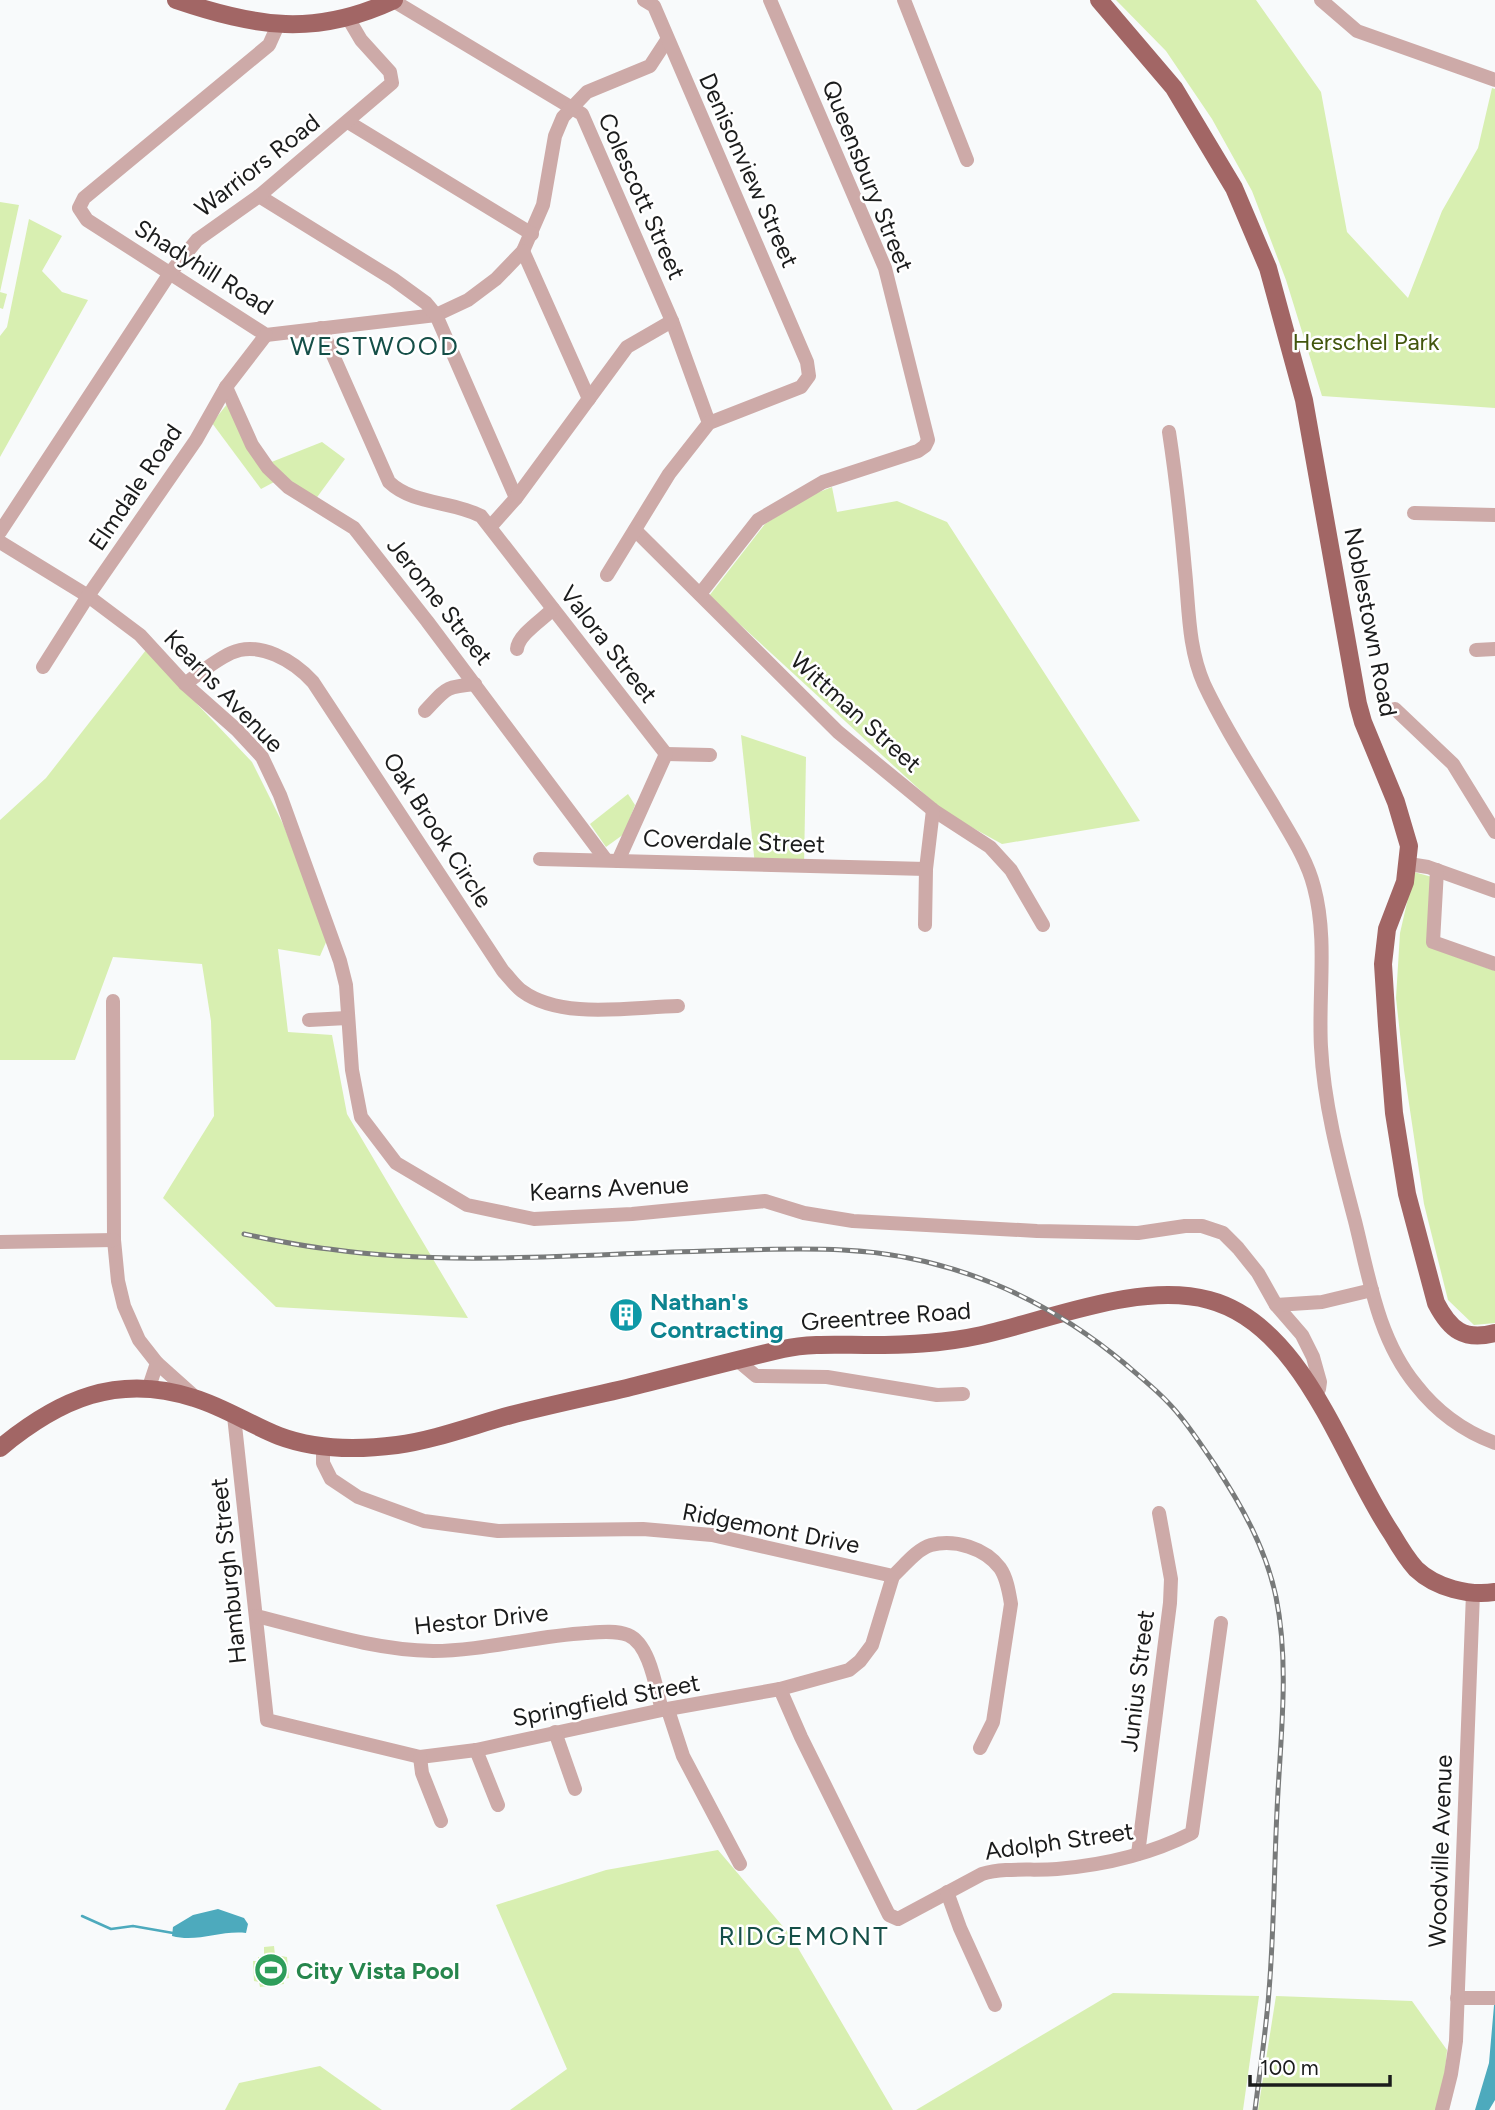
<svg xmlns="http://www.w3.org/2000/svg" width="1495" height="2110" font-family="Figtree,sans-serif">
  <rect width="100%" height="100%" fill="#f8fafb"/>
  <g fill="#d8efb1">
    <path d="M1116 0H1256L1321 92 1347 232 1408 298 1442 211 1478 148 1492 88 1495 89V408L1322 396 1286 280 1252 191 1212 119 1166 51Z"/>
    <path d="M0 202 19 205 0 292 7 294 3 309 0 308Z"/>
    <path d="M29 219 62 236 42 271 62 292 88 300 0 457V336L7 327Z"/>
    <path d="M228 403 276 481 261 489 212 423Z"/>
    <path d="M322 442 345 459 315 500 269 463Z"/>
    <path d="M832 487 837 512 897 501 947 522 1140 821 1002 844 944 812 709 596 765 524 809 496Z"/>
    <path d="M146 650 252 762 284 826 327 940 320 956 278 949 288 1032 332 1035 347 1114 468 1318 276 1307 163 1198 214 1116 211 1021 202 964 113 957 75 1060H0V820L46 778Z"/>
    <path d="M741 735 806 757 804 866 755 865Z"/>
    <path d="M628 794 635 805 624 834 606 847 590 824Z"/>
    <path d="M1414 872 1432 877 1427 946 1495 971V1323L1474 1325 1448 1300 1424 1204 1404 1070 1396 998 1400 933Z"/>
    <path d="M718 1850 791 1936 893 2110H510L567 2069 496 1905 606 1870Z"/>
    <path d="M274 1946 275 1955 287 1957 289 1978 283 1979 284 1984 260 1987 259 1982 254 1981 253 1961H258V1957H264V1947Z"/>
    <path d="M1113 1993 1259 1996 1243 2110H916Z"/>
    <path d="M1276 1996 1412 2001 1447 2050 1444 2084 1436 2110H1258Z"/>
    <path d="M320 2066 382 2110H225L239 2083Z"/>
  </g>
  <g fill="#4daabd">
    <path d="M218 1909 244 1918 248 1924 246 1933C221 1930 197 1943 172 1936L173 1927 193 1915Z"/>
    <path d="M1495 1994V2100L1489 2110H1475L1489 2063Z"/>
  </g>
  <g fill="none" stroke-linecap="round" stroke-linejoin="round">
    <path stroke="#4daabd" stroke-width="2.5" d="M82 1916 111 1929 133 1926 173 1933"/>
    <g stroke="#cdaaa8" stroke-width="14">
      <path d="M392 0 582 114 672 321 709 423"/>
      <path d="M904 0 967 160"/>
      <path d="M1321 0 1357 31 1495 80"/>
      <path d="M278 25 269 45 84 198 79 208 87 220 266 335 436 315 468 300 496 279 523 251 543 205 555 136 563 117 587 92 650 66 667 40"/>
      <path d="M348 122 532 234"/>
      <path d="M259 196 393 279 426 303 436 315 516 498"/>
      <path d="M523 251 589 399"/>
      <path d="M321 328 389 482C413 505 453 501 481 516L666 754"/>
      <path d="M226 387 252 445 268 468 288 487 354 528 427 621 606 860"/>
      <path d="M1169 432C1176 478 1181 524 1185 570 1189 608 1188 648 1204 684 1224 727 1251 768 1275 808 1290 834 1307 859 1314 887 1328 939 1318 995 1321 1047 1324 1106 1340 1164 1355 1221 1369 1277 1378 1339 1416 1385 1437 1412 1463 1431 1495 1443"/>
      <path d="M1414 513 1495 515"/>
      <path d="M491 526 516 498 627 347 672 321"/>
      <path d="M635 530 838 732 933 810 990 847 1011 870 1043 925"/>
      <path d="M0 532 170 273 197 240 259 196 392 83 390 72 361 40 348 18"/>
      <path d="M0 542 88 596 140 635 185 684 237 730 262 757 280 795 340 961 346 985 352 1070 361 1117 396 1163 467 1205 534 1219 632 1214 765 1201 804 1213 853 1221 1037 1231 1138 1233 1185 1226H1202L1223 1233 1238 1248 1258 1273 1276 1305 1302 1335 1313 1357 1320 1382 1319 1389 1314 1396"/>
      <path d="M607 575 669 474 709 423 801 387 809 376 807 362 654 6 644 0"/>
      <path d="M700 594 758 520 823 482 918 451 925 446 928 440 885 268 770 0"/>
      <path d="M517 649C518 635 542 620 553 609"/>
      <path d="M1476 650 1495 649"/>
      <path d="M43 667 88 596 196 440 226 387 266 335"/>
      <path d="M185 684C200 673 214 661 231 653 259 640 294 661 313 682L503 971C509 977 515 986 522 991 561 1020 631 1007 678 1006"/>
      <path d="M1395 709 1453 764 1495 832"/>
      <path d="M425 711C447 688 444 687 475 684"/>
      <path d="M666 754 710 755"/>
      <path d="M540 859 926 869"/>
      <path d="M618 861 666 754"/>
      <path d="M1409 864 1428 867 1495 891"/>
      <path d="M1437 870 1433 942 1495 964"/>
      <path d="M925 925 926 869 933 810"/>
      <path d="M113 1001 114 1240 118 1281 124 1306 139 1340 157 1363 149 1387"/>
      <path d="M309 1020 347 1018"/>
      <path d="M0 1242 114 1240"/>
      <path d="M1276 1305 1322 1302 1372 1290"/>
      <path d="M737 1360 756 1376 827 1377 937 1395 963 1394"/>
      <path d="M157 1363 195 1397"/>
      <path d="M234 1416 267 1720 420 1757 476 1750 662 1710 780 1689 849 1670 860 1661 872 1645 893 1576"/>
      <path d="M323 1447V1463L331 1479 358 1497 424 1521 498 1531 643 1529 712 1535 893 1576C904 1566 917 1549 931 1545 955 1539 985 1548 1000 1568 1007 1578 1009 1592 1011 1604L993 1722 980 1748"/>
      <path d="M256 1616C314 1630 373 1650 433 1651 482 1651 535 1636 586 1633 599 1632 616 1630 628 1635 650 1644 656 1689 662 1710"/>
      <path d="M780 1689 801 1737 889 1915 898 1919 982 1874C1006 1867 1032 1871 1057 1869 1104 1865 1151 1854 1192 1833L1221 1623"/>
      <path d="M668 1710 683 1756 740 1864"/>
      <path d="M555 1732 575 1789"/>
      <path d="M476 1750 498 1805"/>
      <path d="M420 1757 422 1773 441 1821"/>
      <path d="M1138 1854 1170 1603 1171 1579 1159 1513"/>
      <path d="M947 1892 960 1928 995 2005"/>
      <path d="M1457 1998H1495"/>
      <path d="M1442 2110 1451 2074 1456 2041 1473 1593"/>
    </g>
    <g stroke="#a26665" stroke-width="18">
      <path d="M176 0C256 27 315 37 394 0"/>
      <path d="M1099 0 1174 88 1234 188 1268 268 1304 400 1358 704 1363 722 1396 802 1409 846 1405 882 1387 929 1383 964 1387 1026 1394 1113 1407 1194 1436 1303C1450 1330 1464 1341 1495 1333"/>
      <path d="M0 1448C59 1399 118 1373 194 1398 224 1407 251 1425 279 1436 316 1450 358 1450 397 1445 435 1440 474 1425 511 1415 550 1405 588 1397 627 1388 679 1375 731 1361 783 1349 810 1343 840 1345 868 1345 904 1345 941 1344 977 1336 1047 1321 1139 1281 1209 1300 1304 1325 1342 1460 1392 1534 1399 1546 1407 1559 1416 1569 1436 1588 1469 1596 1495 1592"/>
    </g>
    <g stroke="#787a7a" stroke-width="5">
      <path id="rail" d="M244 1234C272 1240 300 1246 329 1249 442 1265 558 1256 672 1252 729 1251 786 1247 843 1250 948 1255 1044 1296 1124 1363 1144 1380 1164 1396 1180 1416 1193 1432 1204 1449 1215 1465 1242 1506 1266 1549 1276 1597 1290 1666 1280 1741 1277 1811 1274 1871 1274 1931 1269 1991 1266 2031 1260 2070 1255 2110"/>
    </g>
    <use href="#rail" stroke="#fff" stroke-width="2.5" stroke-dasharray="8" stroke-linecap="butt"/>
  </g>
  <defs>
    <g id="building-disc" transform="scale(1.75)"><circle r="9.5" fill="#0f9aa8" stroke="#fff"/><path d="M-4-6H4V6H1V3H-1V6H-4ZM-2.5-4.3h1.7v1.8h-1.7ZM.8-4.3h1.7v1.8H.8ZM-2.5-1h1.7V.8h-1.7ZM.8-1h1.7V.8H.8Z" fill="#fff"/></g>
    <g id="stadium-disc" transform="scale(1.75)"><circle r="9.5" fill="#2e9e5b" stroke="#fff"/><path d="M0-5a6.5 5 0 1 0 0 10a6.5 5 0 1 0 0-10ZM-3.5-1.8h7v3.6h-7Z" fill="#fff"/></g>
  </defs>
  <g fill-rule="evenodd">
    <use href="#building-disc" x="626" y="1315"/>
    <use href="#stadium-disc" x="271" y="1970"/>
  </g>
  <g text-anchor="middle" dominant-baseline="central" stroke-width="5" stroke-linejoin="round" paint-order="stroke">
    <g font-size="24" fill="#1b1c1c" stroke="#fff">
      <text transform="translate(257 165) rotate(-38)">Warriors Road</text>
      <text transform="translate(749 170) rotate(66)">Denisonview Street</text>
      <text transform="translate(868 176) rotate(68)">Queensbury Street</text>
      <text transform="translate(642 196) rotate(66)">Colescott Street</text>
      <text transform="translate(204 267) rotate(32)">Shadyhill Road</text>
      <text transform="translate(135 487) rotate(-56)">Elmdale Road</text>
      <text transform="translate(440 601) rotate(52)">Jerome Street</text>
      <text transform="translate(1371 622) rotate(79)">Noblestown Road</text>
      <text transform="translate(609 644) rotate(52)">Valora Street</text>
      <text transform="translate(224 691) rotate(46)">Kearns Avenue</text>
      <text transform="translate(856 712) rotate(42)">Wittman Street</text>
      <text transform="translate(438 830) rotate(57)">Oak Brook Circle</text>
      <text transform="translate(734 841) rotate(2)">Coverdale Street</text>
      <text transform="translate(609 1188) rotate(-3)">Kearns Avenue</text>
      <text transform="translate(886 1316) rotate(-4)">Greentree Road</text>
      <text transform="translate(771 1528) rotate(11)">Ridgemont Drive</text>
      <text transform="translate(228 1571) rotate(-96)">Hamburgh Street</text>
      <text transform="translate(481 1619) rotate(-6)">Hestor Drive</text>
      <text transform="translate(1137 1681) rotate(-83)">Junius Street</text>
      <text transform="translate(606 1700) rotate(-11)">Springfield Street</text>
      <text transform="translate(1059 1841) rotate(-8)">Adolph Street</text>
      <text transform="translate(1440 1851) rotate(-88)">Woodville Avenue</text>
    </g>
    <g font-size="24" fill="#42560d" stroke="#fff">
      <text x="1366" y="341">Herschel Park</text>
    </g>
    <g font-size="24" font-weight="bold" fill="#0d838f" stroke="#fff" text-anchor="start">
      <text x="650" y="1301">Nathan's<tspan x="650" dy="28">Contracting</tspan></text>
    </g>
    <g font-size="24" font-weight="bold" fill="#27864d" stroke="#fff" text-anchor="start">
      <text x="296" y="1970">City Vista Pool</text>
    </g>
    <g font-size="26" letter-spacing="2" fill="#154f48" stroke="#fff">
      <text x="375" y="346">WESTWOOD</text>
      <text x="804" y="1936">RIDGEMONT</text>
    </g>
  </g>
  <path d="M1250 2075v10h140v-10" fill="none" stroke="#1b1c1c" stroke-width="3.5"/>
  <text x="1260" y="2075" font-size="21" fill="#1b1c1c" stroke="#ffffff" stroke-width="5" paint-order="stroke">100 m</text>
</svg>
